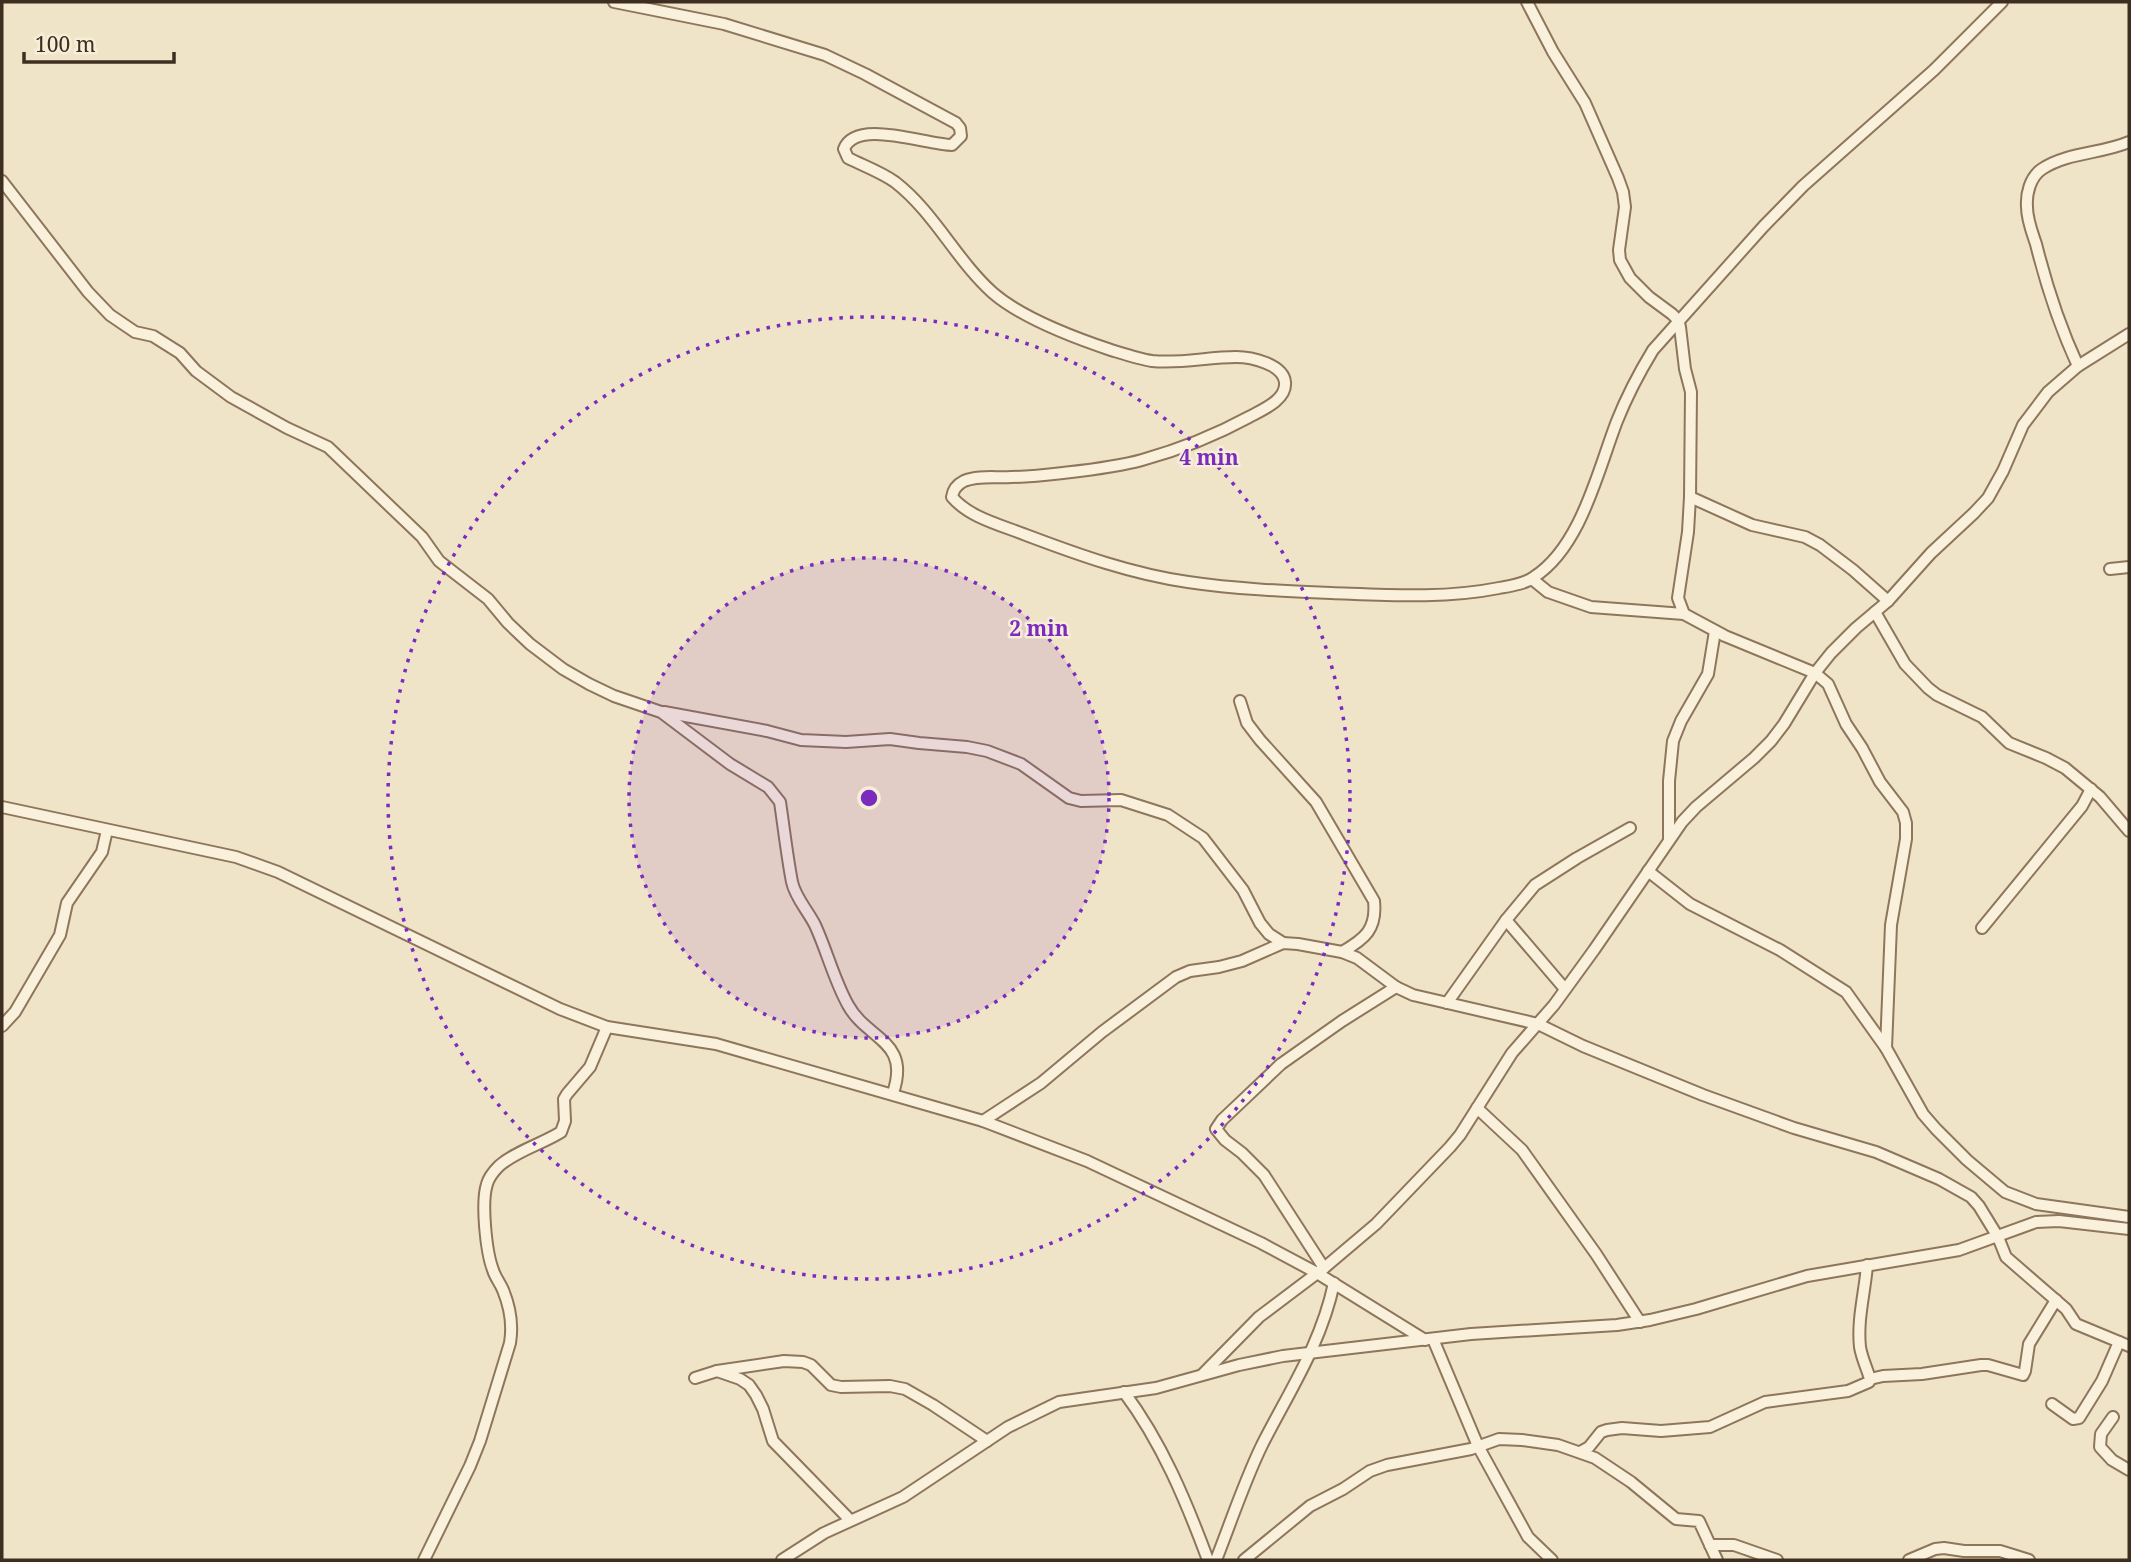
<svg xmlns="http://www.w3.org/2000/svg" width="2131" height="1562" font-family="'Noto Serif',serif">
  <rect width="100%" height="100%" fill="#f0e4c8"/>
  <g fill="none" stroke-linecap="round" stroke-linejoin="round">
    <g stroke="#8d765c" stroke-width="14">
      <g id="street">
        <path d="M614 2 724 24 825 55 865 74 956 123 960 128 961 136 952 145C926 145 856 118 844 149L848 158C864 166 881 172 895 182 935 213 956 260 993 293 1022 318 1075 338 1111 350 1124 354 1139 359 1152 361 1180 364 1208 357 1236 357 1251 357 1283 364 1285 382 1287 400 1262 410 1249 417 1216 435 1178 450 1142 460 1117 467 1089 470 1063 473 1046 475 1028 477 1011 477 996 478 978 475 964 481 956 485 953 490 952 497 970 518 1001 525 1026 535 1079 555 1132 574 1188 582 1235 589 1283 591 1331 593 1387 595 1444 599 1499 588 1510 586 1525 584 1534 577 1581 547 1598 470 1617 421 1627 396 1639 373 1653 350L1763 227 1803 186 1934 70 2002 2"/>
        <path d="M1527 2 1553 52 1585 103 1618 178 1623 192 1625 207 1619 250 1620 260 1630 278 1649 297 1672 314 1678 320 1680 327 1685 369 1691 392 1690 497 1688 532 1678 598 1684 614"/>
        <path d="M2 181 88 292 110 315 135 332 153 336 180 353 196 371 231 397 287 428 328 447 422 537 439 561 488 599 508 623 530 644 563 669 589 684 614 696 661 712 730 764 768 787 780 802C784 829 787 856 792 882 795 897 808 911 815 925 827 951 834 980 848 1005 867 1040 911 1040 893 1093"/>
        <path d="M2078 366C2059 325 2047 288 2036 244 2032 232 2027 220 2027 207 2026 194 2030 177 2042 169 2068 152 2101 154 2129 142"/>
        <path d="M1690 497 1752 525 1805 537 1820 545 1853 570 1888 601"/>
        <path d="M2110 569 2129 567"/>
        <path d="M1532 579 1548 592 1591 607 1684 614 1725 636 1815 673 1828 684 1846 724 1862 748 1880 782 1903 812 1906 823V839L1891 925 1886 1048"/>
        <path d="M1875 612 1905 664 1928 688 1937 695 1982 717 2009 743 2046 758 2065 768 2100 797 2129 831"/>
        <path d="M1240 701 1247 723 1260 740 1316 802 1374 901C1377 929 1365 939 1342 952"/>
        <path d="M664 712 767 731 801 740 846 742 890 739 919 743 967 747 987 751 1021 764 1069 798 1081 801 1121 800 1168 815 1203 838 1243 890 1260 923 1269 934 1283 943"/>
        <path d="M2 807 236 857 278 872 560 1009 607 1027 716 1044 983 1121 1087 1161 1261 1243 1317 1273 1425 1340"/>
        <path d="M1669 838V781L1673 741 1681 721 1708 674 1715 631"/>
        <path d="M1648 871 1690 904 1780 950 1846 992 1886 1048 1923 1114 1936 1129 1967 1160 2005 1192 2036 1204 2129 1217"/>
        <path d="M1506 920 1565 989"/>
        <path d="M1982 928 2082 806 2091 789"/>
        <path d="M1447 1003 1506 920 1535 885 1577 858 1630 828"/>
        <path d="M2 1026 15 1012 60 935 67 903 102 852 107 830"/>
        <path d="M1477 1108 1522 1150 1596 1254 1640 1322"/>
        <path d="M983 1121 1041 1083 1102 1032 1176 977 1190 971 1219 967 1242 961 1283 943 1298 944 1342 952 1357 958 1396 987 1413 995 1538 1024 1583 1046 1703 1095 1794 1128 1876 1152 1939 1179 1971 1197 1979 1206 1998 1237 2006 1257 2066 1309 2076 1324 2129 1346"/>
        <path d="M1324 1268 1264 1175 1242 1153 1225 1140 1216 1129 1222 1120 1281 1064 1342 1021 1396 987"/>
        <path d="M1433 1339 1478 1446 1528 1537 1552 1560"/>
        <path d="M717 1371 784 1361 803 1362 811 1365 831 1385 841 1387 890 1386 905 1389 933 1405 987 1441"/>
        <path d="M1203 1374 1259 1317 1324 1268 1376 1224 1450 1147 1460 1135 1512 1053 1554 1005 1594 950 1682 822 1696 807 1754 758 1771 741 1784 724 1815 673 1831 653 1856 628 1888 601 1931 553 1974 513 1988 498 2003 471 2023 425 2048 392 2078 366 2129 334"/>
        <path d="M695 1378 717 1371 740 1379 749 1385 756 1395 763 1409 773 1441 850 1520"/>
        <path d="M1870 1379 1883 1376 1922 1374 1981 1365H1988L2023 1375 2025 1371 2029 1344 2056 1300"/>
        <path d="M1124 1392C1162 1443 1186 1501 1208 1560"/>
        <path d="M2052 1404 2073 1419 2079 1418 2102 1381 2119 1342"/>
        <path d="M2113 1417 2101 1434 2100 1447 2112 1460 2129 1470"/>
        <path d="M1580 1452 1589 1447 1601 1432 1607 1430 1622 1428 1661 1431 1710 1427 1765 1402 1848 1391 1869 1382 1870 1379C1867 1368 1862 1359 1860 1347 1857 1319 1865 1292 1867 1265"/>
        <path d="M1710 1545H1734L1777 1560"/>
        <path d="M424 1560 470 1466 480 1441 510 1343C513 1325 510 1307 503 1290 500 1283 495 1277 493 1270 486 1252 481 1202 487 1184 489 1177 494 1171 499 1166 516 1151 542 1144 561 1132L565 1121 564 1099 567 1094 590 1067 607 1027"/>
        <path d="M782 1560 824 1533 903 1497 1008 1427 1059 1402 1156 1388 1239 1365 1283 1356 1471 1334 1617 1325 1650 1320 1696 1309 1807 1276 1959 1250 2036 1222 2059 1221 2129 1229"/>
        <path d="M1216 1560C1231 1522 1244 1482 1262 1445 1290 1390 1321 1344 1334 1283"/>
        <path d="M1244 1560 1310 1506 1343 1489 1370 1471 1387 1465 1471 1449 1499 1439 1522 1440 1558 1445 1595 1458 1631 1482 1676 1519 1699 1521 1717 1560"/>
        <path d="M1909 1560 1935 1549 1944 1548 1964 1551H2000L2029 1560"/>
      </g>
    </g>
    <use href="#street" stroke="#faf1dc" stroke-width="10"/>
  </g>
  <circle cx="869" cy="798" r="240" fill="#7b2cbf" fill-opacity=".12"/>
  <g fill="none" stroke="#7b2cbf" stroke-width="3.5" stroke-dasharray="3.5 7">
    <circle cx="869" cy="798" r="240"/>
    <circle cx="869" cy="798" r="481"/>
  </g>
  <circle cx="869" cy="798" r="10" fill="#7b2cbf" stroke="#f7eed8" stroke-width="3.5"/>
  <g font-size="21" text-anchor="middle" font-weight="bold" fill="#7b2cbf" stroke="#f7eed8" stroke-width="5" stroke-linejoin="round" paint-order="stroke">
    <text x="1209" y="465">4 min</text>
    <text x="1039" y="636">2 min</text>
  </g>
  <rect width="2131" height="1562" fill="none" stroke="#3d2e20" stroke-width="7"/>
  <path d="M24 52v10h150v-10" fill="none" stroke="#3d2e20" stroke-width="3.5"/>
  <text x="35" y="52" font-size="21" fill="#3d2e20" stroke="#f7eed8" stroke-width="5" paint-order="stroke">100 m</text>
</svg>
